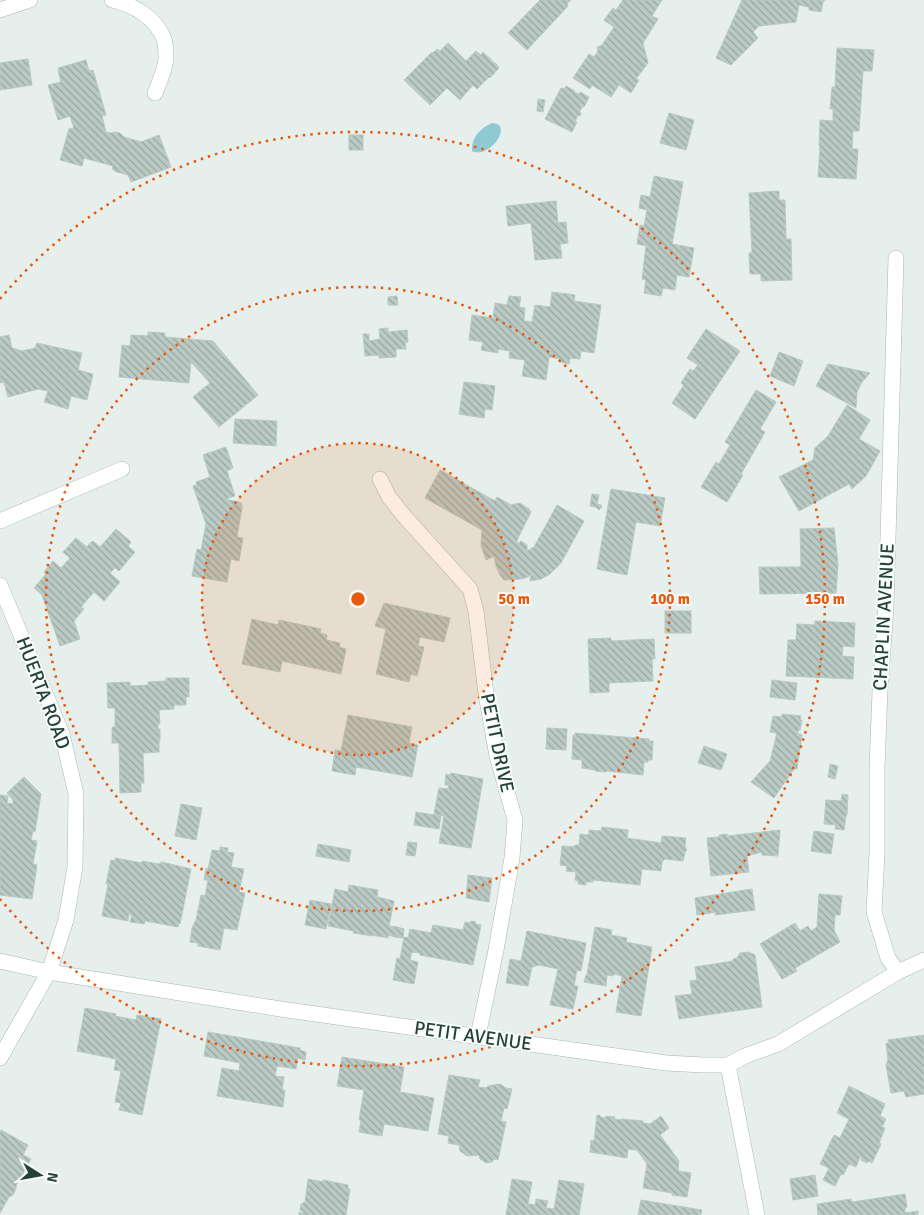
<svg xmlns="http://www.w3.org/2000/svg" width="924" height="1215" font-family="Signika,sans-serif">
  <defs>
    <pattern id="building-back-hatch" width="6" height="6" patternUnits="userSpaceOnUse" patternTransform="scale(1.25)"><rect width="6" height="6" fill="#bbcac4"/><path d="M-1 5l2 2M0 0l6 6M5-1l2 2" fill="none" stroke="#98a6a0"/></pattern>
  </defs>
  <rect width="100%" height="100%" fill="#e6efeb"/>
  <path fill="#8ec9d4" d="M492 123C515 124 488 160 472 151 471 137 481 128 492 123Z"/>
  <g fill="url(#building-back-hatch)" stroke="#b8c9c2">
    <path d="M540 0H571L567 4 568 6 527 50 508 33Z"/>
    <path d="M623 0H662L652 16 658 19 643 43 648 63 636 79 639 80 631 93 619 85 611 97 592 85 590 89 573 78 589 54 594 57 598 51 597 47 602 45 614 27 604 20 613 8 616 10Z"/>
    <path d="M742 0H825L823 2 821 12 809 10V7L799 5 796 22 759 26 753 32 758 38 731 65 716 58Z"/>
    <path d="M448 43 466 61 476 51 481 55 483 52 488 57H489L494 63V62L497 65 499 68 490 78 489 77 477 89 473 85 460 100 447 88 430 105 404 80 432 52 433 53 437 49 440 51Z"/>
    <path d="M837 48 874 50 872 71H863L859 131H853L852 149H858L856 179 818 177 820 146H819L820 120 833 121V109H830L832 87H835Z"/>
    <path d="M28 59 32 85 0 90V63Z"/>
    <path d="M86 60 89 71 93 70 106 115 102 116 106 132 111 133 115 132 120 133 124 137 141 142 159 135 171 167 131 182 128 175 114 171 115 170 112 169 113 166 84 158 82 166 60 160 69 129 74 128 70 116 58 120 48 85 61 82 58 70 59 69 58 68Z"/>
    <path d="M566 86 575 91 574 92 579 94 580 92 589 97 584 107H582L579 113H581L580 116 578 115 575 122H577L572 132 545 119 561 88 564 89Z"/>
    <path d="M538 99 545 100 543 112 537 111Z"/>
    <path d="M669 113 694 120 686 150 660 143Z"/>
    <rect x="349" y="135" width="14" height="15"/>
    <path d="M654 176 683 182 672 244 694 248 689 277 677 275 675 290 663 288 661 296 644 293 646 280 642 279 646 246 637 244 640 225 644 226 647 210 639 208 641 195 650 197Z"/>
    <path d="M779 191V200H785L786 239H791L792 280 761 281V274H750L749 253H752L749 193Z"/>
    <path d="M556 201 558 223 566 222 568 243 560 244 562 258 535 260 531 223 508 226 506 206Z"/>
    <path d="M552 292 575 295 574 301 601 305 594 353 581 351 580 359 570 358 569 364 560 362V359L549 357 546 380 522 376 525 360 509 358 510 351 498 349V353L481 350 483 342 469 340 472 315 493 318 495 303 507 305 509 296 521 297 519 307 525 308 524 321 532 322 535 305 550 307Z"/>
    <path d="M397 296 398 305H388V297Z"/>
    <path d="M388 328V332L407 330 408 342 405 343 406 349H396V357L379 358V355L365 356 363 334H369V341L380 339 379 329Z"/>
    <path d="M706 329 740 351 695 419 672 403 684 385 681 383 690 369 693 371 698 365 687 358Z"/>
    <path d="M148 332 165 333V337L213 341 258 395 219 427 193 397 210 383 191 362 189 383 119 377 122 345 130 346 131 335 148 336Z"/>
    <path d="M9 335 12 348 22 351 35 348 37 343 82 353 78 370 93 374 87 400 71 396 68 409 44 402 48 391 38 389 8 397 4 382 0 383V337Z"/>
    <path d="M779 352 803 361 794 386 770 376Z"/>
    <path d="M828 364 870 373 862 382 857 392 856 408 816 386Z"/>
    <path d="M464 382 495 386 492 410 485 409 484 418 459 414Z"/>
    <path d="M756 390 776 402 760 429 765 432 741 474 743 475 727 502 701 487 716 462 719 464 730 445 725 442Z"/>
    <path d="M847 405 870 420 859 439 880 451 866 476 852 489 849 484 799 511 779 477 813 460 815 448 828 436Z"/>
    <path d="M235 419 277 421 276 446 233 443Z"/>
    <path d="M226 447 233 468 227 471 235 496 225 499 238 502 241 503 242 507 237 537 243 538 239 561 231 559 227 582 192 576 197 549 201 550 206 524 193 486 197 485 196 482 210 477 203 455Z"/>
    <path d="M440 470 495 501 497 497 511 505 520 503 529 509 531 512 517 540 518 544 521 541 527 545V551L534 547 557 505 584 521 561 563 550 574 541 579 530 581 531 574 528 577 521 579 504 580 500 575 496 566 494 556 486 560 481 545 482 530 425 498Z"/>
    <path d="M611 489 665 498 660 526 636 522 627 575 597 569Z"/>
    <path d="M592 494 599 495 597 504 601 505 602 507 599 510 596 507 590 506Z"/>
    <path d="M834 528 838 564 836 593 760 594 759 567H801L800 529Z"/>
    <path d="M116 529 131 542 128 546 135 552 119 571 115 568 110 573 120 582 104 601 94 592 81 607 84 609 74 621 80 639 60 646 42 595 34 588 46 574 44 572 53 561 61 568 70 558 63 552 76 538 87 547 91 542H92L93 541 100 547Z"/>
    <path d="M384 603 450 618 444 642 420 637 418 646 424 647 417 676 411 674 409 682 376 674 386 629 375 626Z"/>
    <rect x="665" y="611" width="26" height="22"/>
    <path d="M252 619 278 625 279 620 321 629 320 633 327 635 326 640 340 643 339 647 346 649 341 674 282 661 280 672 242 664Z"/>
    <path d="M815 621 855 623 854 647 843 646 842 656 854 657 853 679 786 676 788 640H796L797 624 815 625Z"/>
    <path d="M611 638V641L654 639 655 659H652L653 681 609 683V692L590 693 588 639Z"/>
    <path d="M166 678H189V697H186V705H174V709L159 710 160 724H158V729H160V741H159V752L143 753 144 783H141V792L120 793 119 743H112V727H115V708H108L107 683 130 682V686L148 685V682L166 681Z"/>
    <path d="M772 680 797 683 795 700 770 697Z"/>
    <path d="M782 714 801 716 800 720H802L800 730H798V734L802 735 797 769H794L774 798 751 782 770 761 777 733 770 732 773 716 782 717Z"/>
    <path d="M348 715 412 727 409 743 418 745 412 777 356 767 355 775 332 771 335 750 341 751Z"/>
    <path d="M547 728 567 729 566 750 546 749Z"/>
    <path d="M575 733 649 739V741H653L652 760H648V762H644L643 775 607 771 606 772 595 771V770L582 768V760L572 759 573 735 575 736Z"/>
    <path d="M704 746 727 754 721 770 698 763Z"/>
    <path d="M830 764 838 766 835 779 828 777Z"/>
    <path d="M451 773 483 779 471 848 439 843 444 816 434 814 439 788 448 789 449 785H445L446 774 450 775Z"/>
    <path d="M24 777 41 794 35 832 33 831 31 840 37 841 33 864 37 865 32 899 0 895V795L8 796 7 803 13 804V800L7 793Z"/>
    <path d="M842 794 848 795 847 814 846 816 844 830 835 829 836 825 824 824 826 800 841 801Z"/>
    <path d="M181 804 202 808 196 840 175 836Z"/>
    <path d="M416 812 441 816 439 829 414 825Z"/>
    <path d="M602 827 628 830 627 838 661 843 662 836 686 838 685 847 687 850 685 852 683 861 665 859 662 862 661 871 642 869 640 885 593 880V882H586V885L578 884V881L575 880 576 872 566 871 567 866 560 865 562 846 572 847 576 845H579L580 834 589 835V830L601 831Z"/>
    <path d="M780 830 778 856 762 855V852L747 856 749 872 711 876 707 838 719 837V835L727 834V836Z"/>
    <path d="M814 831 834 834 831 854 811 851Z"/>
    <path d="M408 842 417 843 415 856 406 855Z"/>
    <path d="M318 844 351 850 349 862 316 856Z"/>
    <path d="M220 847 228 848 227 852 234 853 231 867 244 869 239 892 245 893 237 930 224 928 220 950 198 946V943L190 942 192 928 196 920 201 895 205 896 208 880H204L206 868 208 869 212 850 220 851Z"/>
    <path d="M115 858 142 863V861L159 864 162 862 191 869 180 924 179 923 178 927 145 921 144 924 130 922 132 915 129 914 128 921 102 916 108 884H106L111 860 115 861Z"/>
    <path d="M468 875 492 878 489 902 466 898Z"/>
    <path d="M349 885 378 890 377 897 394 901 389 926 397 927 395 937 388 935V938L372 935V936L353 933 354 931 328 926 335 889 348 892Z"/>
    <path d="M752 889 755 910 715 915 716 912 697 915 695 898Z"/>
    <path d="M819 894 842 896 840 915H835L834 930 840 942 795 968 797 971 782 979 760 944 795 923 800 931 808 926 811 931 817 927Z"/>
    <path d="M310 900 331 904 326 929 305 925Z"/>
    <path d="M471 921 476 922 475 924 481 925 473 965 420 955V953L412 952 410 960 418 962 414 984 393 980 397 958 400 959 404 937 408 938 410 929 431 933 433 925 463 930 465 922 470 923Z"/>
    <path d="M397 927 404 929 403 938 395 937Z"/>
    <path d="M595 927 612 930 611 935 627 938 626 942 652 947 641 1016 616 1012 622 976 614 974 613 976 607 975 606 986 584 982 586 975H587Z"/>
    <path d="M527 931 586 943 581 971 577 970 574 986H578L573 1009 550 1005 558 969 539 965 532 967 528 986 506 983 510 959 521 961Z"/>
    <path d="M748 952 755 955 762 1007 679 1019 675 996 692 994 690 981 697 980 695 967 733 961V959L737 958 740 953Z"/>
    <path d="M85 1008 116 1014 115 1016 136 1020 137 1015 161 1019 142 1115 119 1110 121 1103 115 1102 121 1071 114 1070 116 1059 77 1051Z"/>
    <path d="M208 1032 300 1048V1050L306 1052 305 1060 298 1058 296 1069 277 1066 275 1076 284 1077 282 1090H285L283 1107 217 1096 222 1068 239 1071 240 1063 204 1056Z"/>
    <path d="M924 1035V1094L906 1097 904 1091 891 1093 886 1065 888 1060 886 1043H889L888 1040Z"/>
    <path d="M342 1057 404 1067 400 1092 434 1098 428 1131 384 1124 382 1136 359 1132 361 1120H359L364 1090 337 1086Z"/>
    <path d="M449 1075 480 1080 478 1087 486 1088 488 1086 500 1084 506 1088 512 1089 507 1109 504 1108 501 1121 506 1122 498 1160 494 1159 492 1162 486 1163 480 1159 479 1155 467 1156 460 1151 459 1145 448 1143 449 1136 438 1134Z"/>
    <path d="M849 1086 885 1104 880 1116 886 1119 882 1127 885 1128 879 1143 881 1144 872 1163 868 1161 867 1163 861 1160 862 1158 860 1157 856 1167 849 1164 843 1175 841 1174 835 1186 823 1180 829 1168 820 1164 834 1135 840 1138 849 1119 837 1113Z"/>
    <path d="M597 1115H600V1117L606 1118V1116L615 1117 614 1119 621 1120V1119L643 1121V1123L650 1124 661 1116 669 1128 660 1135 679 1161 678 1171 691 1173 687 1197 672 1195V1193L643 1188 647 1164 637 1150 628 1149 627 1158 590 1152 591 1140 594 1141Z"/>
    <path d="M1 1130 28 1145 23 1155 31 1159 16 1186V1189L13 1195 9 1197 0 1213V1132Z"/>
    <path d="M815 1175 818 1196 793 1200 790 1179Z"/>
    <path d="M308 1179 323 1182V1180L348 1185V1189H350L346 1215H299V1212L303 1213V1211L300 1210 301 1204 305 1202Z"/>
    <path d="M512 1179 532 1182 528 1204 535 1205 536 1199 548 1201 546 1208 554 1209 559 1180 584 1184 579 1215H506Z"/>
    <path d="M905 1194 907 1207 905 1209V1213L918 1211V1215H818L817 1204 851 1199 852 1202Z"/>
    <path d="M641 1200 702 1210 701 1215H638Z"/>
  </g>
  <g fill="none" stroke-linecap="round" stroke-linejoin="round">
    <g stroke="#a8b8b2" stroke-width="16">
      <g id="street">
        <path d="M112 0C134 5 156 18 164 39 166 45 166 53 166 59 165 70 159 83 155 93"/>
        <path d="M0 10 30 0"/>
        <path d="M896 258 886 607 880 691 877 768V853L874 912 888 958 898 972"/>
        <path d="M380 479 389 497 405 517 470 589 476 611 486 694 497 756 515 820 512 858 506 893 496 950 478 1036"/>
        <path d="M0 521 122 469"/>
        <path d="M0 585 62 734 76 794 75 867 66 920 49 972 0 1058"/>
        <path d="M0 961 49 972 287 1010 666 1063 703 1065H728L745 1056 778 1044 898 972 924 960"/>
        <path d="M728 1065 757 1215"/>
      </g>
    </g>
    <use href="#street" stroke="#fff" stroke-width="15"/>
  </g>
  <circle cx="358" cy="599" r="156" fill="#e8590c" fill-opacity=".12"/>
  <g fill="none" stroke="#e8590c" stroke-width="2.5" stroke-dasharray="2.5 5">
    <circle cx="358" cy="599" r="156"/>
    <circle cx="358" cy="599" r="312"/>
    <path d="M0 299A467 467 0 1 1 0 899"/>
  </g>
  <g text-anchor="middle" dominant-baseline="central" stroke-width="4" stroke-linejoin="round" paint-order="stroke">
    <g font-size="19" fill="#24423a" stroke="#f7fbf9">
      <text transform="translate(884 617) rotate(-87)">CHAPLIN AVENUE</text>
      <text transform="translate(43 693) rotate(69)">HUERTA ROAD</text>
      <text transform="translate(497 743) rotate(78)">PETIT DRIVE</text>
      <text transform="translate(473 1036) rotate(8)">PETIT AVENUE</text>
    </g>
  </g>
  <circle cx="358" cy="599" r="8" fill="#e8590c" stroke="#f7fbf9" stroke-width="2.5"/>
  <g font-size="15" text-anchor="middle" font-weight="bold" fill="#e8590c" stroke="#f7fbf9" stroke-width="4" stroke-linejoin="round" paint-order="stroke">
    <text x="514" y="604">50 m</text>
    <text x="670" y="604">100 m</text>
    <text x="825" y="604">150 m</text>
  </g>
  <g transform="translate(40 1175) rotate(101)" stroke="#f7fbf9" stroke-width="4" paint-order="stroke">
  <path d="M0-4L9 19L0 12L-9 19Z" fill="#24423a"/>
  <text y="-8" font-size="14" font-weight="bold" text-anchor="middle" fill="#24423a">N</text>
  </g>
</svg>
